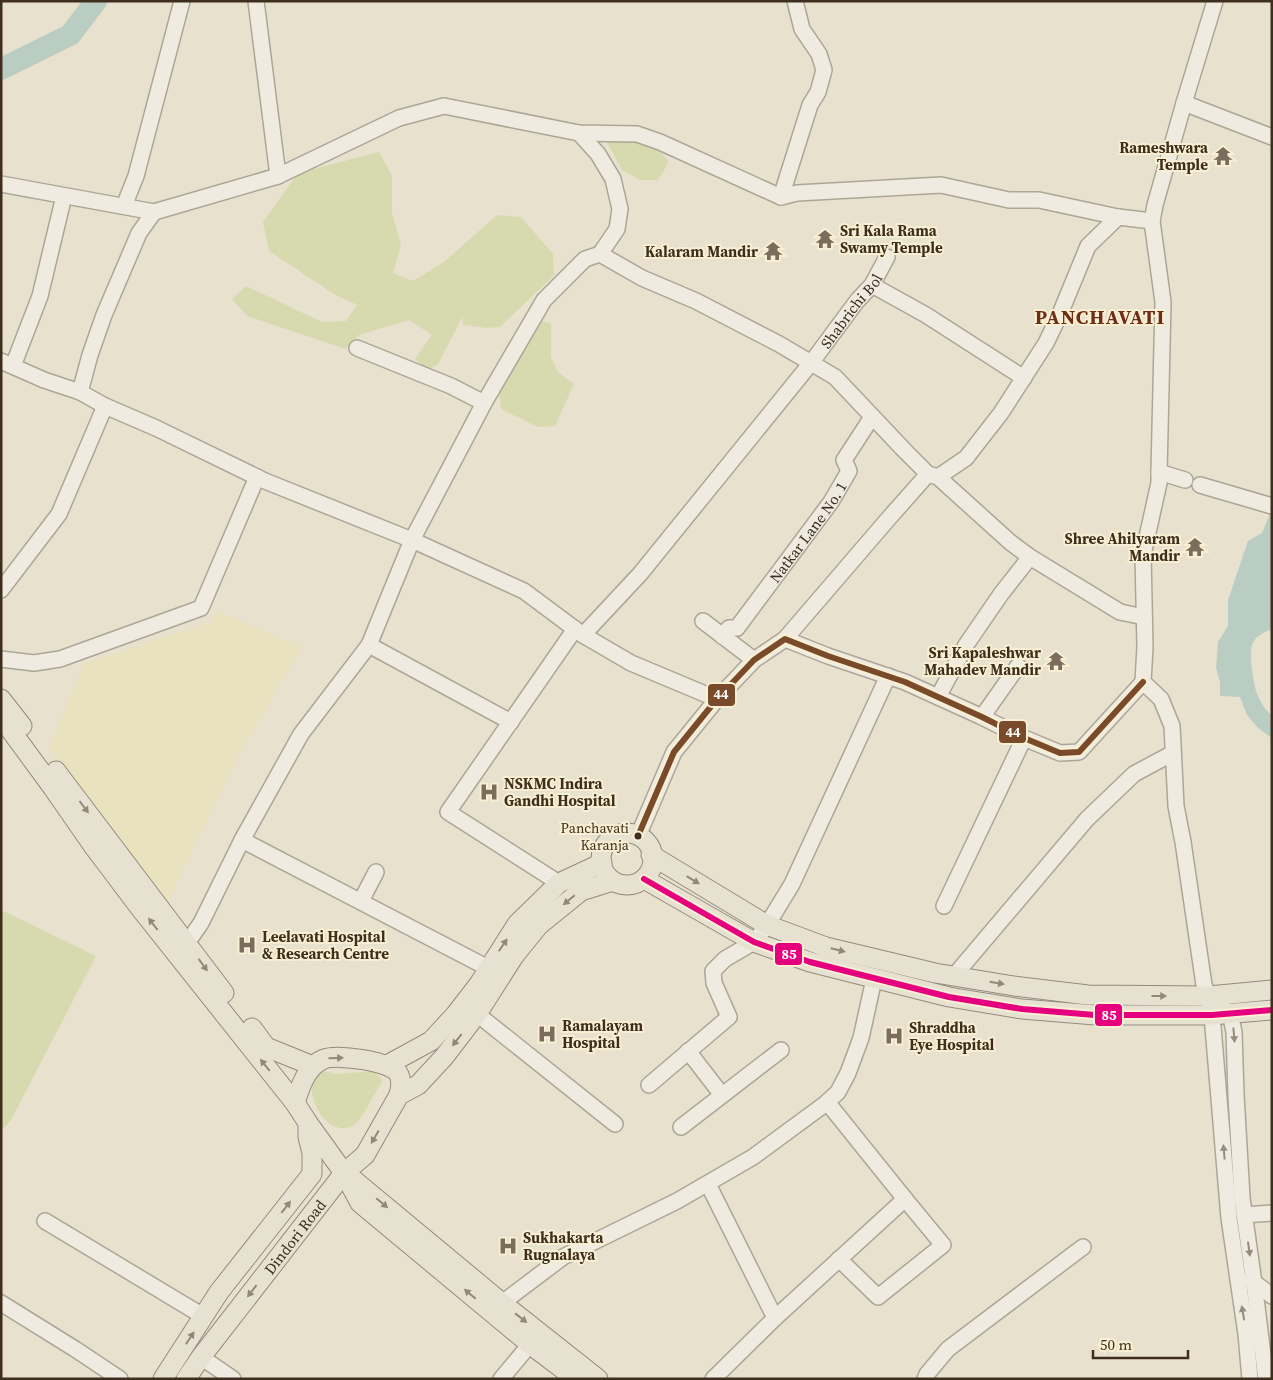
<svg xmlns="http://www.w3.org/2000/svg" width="1273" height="1380" font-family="'Source Serif 4',serif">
  <rect width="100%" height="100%" fill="#e8e1ce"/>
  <path fill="#e9e2be" d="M216 611 302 647 237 758 166 906 49 748 84 663 212 622Z"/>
  <g fill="#d7d9af">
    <path d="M617 136 656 147 669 162 658 180H640L622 170 607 142Z"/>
    <path d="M379 152 392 176V213L401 245 393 273 413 281 444 262 497 215 521 217 553 254 554 275 500 327 487 328 463 325V316L438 364 428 370 415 359 432 335 409 320 359 335 346 349 247 316 232 299 246 286 322 322 346 321 357 305 334 294 269 251 263 222 298 173Z"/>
    <path d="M535 320 551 323V357L558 372 574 384 555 426 538 427 501 409 499 393Z"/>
    <path d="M1 910 96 956 11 1120 1 1131Z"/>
    <path d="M324 1071 335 1074 374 1071 382 1080 380 1085C374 1094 363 1118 355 1124 330 1143 300 1093 317 1076 319 1074 321 1073 324 1071Z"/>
  </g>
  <path fill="#bacdc2" d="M1272 509V629C1265 632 1256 635 1253 643 1250 649 1251 655 1251 662 1254 685 1255 699 1272 716V738L1258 728 1247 715 1240 697 1220 696V682L1216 668 1218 642 1228 626V600L1248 541 1262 533Z"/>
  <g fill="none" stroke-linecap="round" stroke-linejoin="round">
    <path stroke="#bacdc2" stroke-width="22" d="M1 69 70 35 96 1"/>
    <g stroke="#ada697" stroke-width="18">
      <g id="minor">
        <path d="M256 1 278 176"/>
        <path d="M1215 1 1184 103 1155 205 1152 221 1163 302 1159 472V483L1143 555 1145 647 1143 682 1161 699 1172 726 1176 806 1183 842 1204 985 1209 996 1212 1015 1229 1218 1246 1334 1250 1379"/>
        <path d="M1184 103 1272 137"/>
        <path d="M1 184 154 212 278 176 399 118 444 106 579 133 637 134 660 142 781 197 797 193 941 185 1009 200H1039L1118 217 1152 221"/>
        <path d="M781 197 810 105 818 92 824 70 819 54 802 29 795 1"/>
        <path d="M124 206 136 176 182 1"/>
        <path d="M600 254 642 278 696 301 779 344 835 377 905 451 928 474"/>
        <path d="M872 285 926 315 1024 378"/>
        <path d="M357 348 451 386 484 403"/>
        <path d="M1 361 44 380 80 392 105 406 156 428 265 481 412 540 524 591 583 635 631 663 717 699"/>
        <path d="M13 366 40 296 64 196"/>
        <path d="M80 392 90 355 104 315 139 233 154 212"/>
        <path d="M1159 472 1185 480"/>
        <path d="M938 477 966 458 1001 413 1046 343 1060 314 1088 246 1118 217"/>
        <path d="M1200 485 1272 506"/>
        <path d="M1 590 59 514 105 406"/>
        <path d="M703 621 754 660"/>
        <path id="s1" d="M583 635 640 574 811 363 857 301 872 285 887 257"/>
        <path id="s2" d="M722 636 729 628H737L831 502 849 471 844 460 872 417"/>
        <path d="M785 639 889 518 928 474 938 477 1010 542 1030 557 1120 612 1144 617"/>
        <path d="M369 645 511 722"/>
        <path d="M1 659 34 663 60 659 201 608 257 477"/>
        <path d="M938 697 966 645 1001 594 1030 557"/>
        <path d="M982 717 1018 666"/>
        <path d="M638 836 674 752 717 699 754 660 785 639 828 656 905 682 982 717 1024 738 1060 753 1079 752 1143 682"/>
        <path d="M242 840 488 968"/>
        <path d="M559 883 448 812 575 629"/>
        <path d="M361 901 376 872"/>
        <path d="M944 906 1024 738"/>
        <path d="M187 943 201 923 242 840 301 734 369 645 412 540 484 403 544 300 585 259 600 254 617 229 620 209 613 179 598 154 579 133"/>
        <path d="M954 976 1087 819 1134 774 1173 753"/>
        <path d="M1222 1007 1230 1013 1234 1032 1236 1095 1242 1198 1254 1283 1266 1379"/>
        <path d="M477 1014 615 1124"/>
        <path d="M688 1051 722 1095"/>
        <path d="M649 1085 729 1017 714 983 713 971 725 959 754 942 767 925 792 884 888 676"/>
        <path d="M681 1127 781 1050"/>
        <path d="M708 1184 775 1318 905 1199 827 1102"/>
        <path d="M1244 1215 1272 1213"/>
        <path d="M45 1221 203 1316"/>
        <path d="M839 1259 878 1297 943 1245 905 1199"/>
        <path d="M1251 1280 1272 1296"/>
        <path d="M1 1303 75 1349 120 1379"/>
        <path d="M492 1308 502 1303 563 1257 677 1201 753 1157 825 1104 838 1092 848 1073 861 1038 874 979"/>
        <path d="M201 1357 233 1379"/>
        <path d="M501 1379 537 1336"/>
        <path d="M713 1379 775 1318"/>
        <path d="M925 1379 927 1374 948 1349 1083 1247"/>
      </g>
    </g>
    <g stroke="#938b7e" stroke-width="21">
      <g id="major">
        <path d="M1 699 22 726"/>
        <path d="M1 717 53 788 94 847 140 908 295 1103 308 1123 344 1173 360 1203 531 1345 576 1379"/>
        <path d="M56 771 224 993"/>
        <circle cx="627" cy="859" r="26"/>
        <path d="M651 855 767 925 826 947 935 973 1014 986 1088 995 1209 996 1272 990"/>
        <path d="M644 879 754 942 810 962 949 997 1022 1009 1095 1015H1212L1272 1010"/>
        <path d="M252 1028 266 1047 313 1066"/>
        <path d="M387 1065 431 1041 455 1015 479 984 517 924 559 883 602 863"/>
        <path d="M399 1095 418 1085 444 1057 477 1014 514 956 539 925 581 891 613 881"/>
        <path d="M349 1176 502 1303 598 1379"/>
        <path d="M163 1379 219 1292 312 1174V1153L308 1137V1127"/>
        <path id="s3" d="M186 1379 201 1357 344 1173 365 1155 399 1095C401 1087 402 1079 398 1073 390 1061 337 1054 324 1059 307 1065 300 1087 295 1103"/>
      </g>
    </g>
    <use href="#minor" stroke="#efebe1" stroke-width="15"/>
    <use href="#major" stroke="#e7e1d1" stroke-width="19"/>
    <g stroke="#f9f0d4" stroke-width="10">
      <path id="bus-1" d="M638 836 674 752 717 699 754 660 785 639 828 656 905 682 982 717 1024 738 1060 753 1079 752 1143 682"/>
    </g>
    <g stroke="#f9f0d4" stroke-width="10">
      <path id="bus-2" d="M644 879 754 942 810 962 949 997 1022 1009 1095 1015H1212L1272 1010"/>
    </g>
    <use href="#bus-1" stroke="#7a4b2a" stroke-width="6"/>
    <use href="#bus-2" stroke="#e5007d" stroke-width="6"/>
  </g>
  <defs><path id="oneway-solid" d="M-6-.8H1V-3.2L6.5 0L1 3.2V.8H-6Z" transform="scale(1.25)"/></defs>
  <g fill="#928877">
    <use href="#oneway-solid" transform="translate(84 807) rotate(53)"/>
    <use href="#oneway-solid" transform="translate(693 880) rotate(31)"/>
    <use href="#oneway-solid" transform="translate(569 900) rotate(140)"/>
    <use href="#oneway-solid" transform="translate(153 924) rotate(-128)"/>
    <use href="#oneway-solid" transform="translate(503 945) rotate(-56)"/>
    <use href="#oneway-solid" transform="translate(838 950) rotate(14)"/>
    <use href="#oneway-solid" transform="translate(203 965) rotate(54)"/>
    <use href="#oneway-solid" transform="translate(997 983) rotate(9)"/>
    <use href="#oneway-solid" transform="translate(1159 996)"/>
    <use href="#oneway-solid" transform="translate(457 1040) rotate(128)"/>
    <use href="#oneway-solid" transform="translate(336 1058) rotate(-1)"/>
    <use href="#oneway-solid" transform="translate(265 1065) rotate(-129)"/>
    <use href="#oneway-solid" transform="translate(375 1137) rotate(120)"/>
    <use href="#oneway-solid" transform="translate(382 1203) rotate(40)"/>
    <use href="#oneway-solid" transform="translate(286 1207) rotate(-52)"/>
    <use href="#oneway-solid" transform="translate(252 1291) rotate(128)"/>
    <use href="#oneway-solid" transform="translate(470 1294) rotate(-140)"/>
    <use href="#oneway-solid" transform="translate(521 1318) rotate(38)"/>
    <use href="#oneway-solid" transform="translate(190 1338) rotate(-57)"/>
  </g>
  <g fill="#968c7f">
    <use href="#oneway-solid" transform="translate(1234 1035) rotate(85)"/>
    <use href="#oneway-solid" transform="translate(1224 1152) rotate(-95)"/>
    <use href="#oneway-solid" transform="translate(1249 1249) rotate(82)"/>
    <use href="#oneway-solid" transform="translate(1243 1313) rotate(-99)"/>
  </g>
  <defs>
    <g id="temple-bare" transform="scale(1.5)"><path d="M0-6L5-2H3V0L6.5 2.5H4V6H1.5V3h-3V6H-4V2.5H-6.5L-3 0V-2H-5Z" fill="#7a6d5b" stroke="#f9f0d4" stroke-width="2.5" paint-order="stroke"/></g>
    <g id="hospital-bare" transform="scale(1.5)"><path d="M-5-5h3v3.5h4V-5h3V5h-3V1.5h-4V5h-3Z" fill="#7a6d5b" stroke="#f9f0d4" stroke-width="2.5" paint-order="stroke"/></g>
  </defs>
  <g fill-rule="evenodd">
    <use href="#temple-bare" x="1223" y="156"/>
    <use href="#temple-bare" x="825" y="239"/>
    <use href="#temple-bare" x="773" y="251"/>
    <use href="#temple-bare" x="1195" y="547"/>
    <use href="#temple-bare" x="1056" y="661"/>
    <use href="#hospital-bare" x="489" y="792"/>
    <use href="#hospital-bare" x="247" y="945"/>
    <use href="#hospital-bare" x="547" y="1034"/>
    <use href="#hospital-bare" x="894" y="1036"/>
    <use href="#hospital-bare" x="508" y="1246"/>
  </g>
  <circle fill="#3e2e1d" stroke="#f9f0d4" stroke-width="2" cx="638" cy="836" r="4.5"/>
  <g text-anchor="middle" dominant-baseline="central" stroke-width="4" stroke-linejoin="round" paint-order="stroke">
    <g font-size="14" fill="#3e2e1d" stroke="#f9f0d4" text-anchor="end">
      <text x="629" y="828">Panchavati<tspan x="629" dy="17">Karanja</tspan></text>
    </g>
    <g font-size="15" font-weight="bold" fill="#3e2e1d" stroke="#f9f0d4" text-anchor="start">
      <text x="1208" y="147" text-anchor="end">Rameshwara<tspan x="1208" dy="17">Temple</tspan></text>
      <text x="840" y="230">Sri Kala Rama<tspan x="840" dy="17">Swamy Temple</tspan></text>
      <text x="758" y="251" text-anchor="end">Kalaram Mandir</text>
      <text x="1180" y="538" text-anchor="end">Shree Ahilyaram<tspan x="1180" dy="17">Mandir</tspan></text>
      <text x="1041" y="652" text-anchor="end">Sri Kapaleshwar<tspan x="1041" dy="17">Mahadev Mandir</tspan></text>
      <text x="504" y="783">NSKMC Indira<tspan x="504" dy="17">Gandhi Hospital</tspan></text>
      <text x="262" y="936">Leelavati Hospital<tspan x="262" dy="17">&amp; Research Centre</tspan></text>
      <text x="562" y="1025">Ramalayam<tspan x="562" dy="17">Hospital</tspan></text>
      <text x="909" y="1027">Shraddha<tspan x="909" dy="17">Eye Hospital</tspan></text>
      <text x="523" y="1237">Sukhakarta<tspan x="523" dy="17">Rugnalaya</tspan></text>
    </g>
    <g font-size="15" fill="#3e2e1d" stroke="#f9f0d4">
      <text stroke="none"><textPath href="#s1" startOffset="421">Shabrichi Bol</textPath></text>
      <text stroke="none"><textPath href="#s2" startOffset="138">Natkar Lane No. 1</textPath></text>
      <text stroke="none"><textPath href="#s3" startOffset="179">Dindori Road</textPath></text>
    </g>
    <g font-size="20" font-weight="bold" letter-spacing="1" fill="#6f2d18" stroke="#f9f0d4">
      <text x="1100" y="317">PANCHAVATI</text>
    </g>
  </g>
  <g stroke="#f9f0d4" stroke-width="2">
    <rect x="707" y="683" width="29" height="24" rx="5" fill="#7a4b2a"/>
    <rect x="998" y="720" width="29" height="24" rx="5" fill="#7a4b2a"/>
    <rect x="774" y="942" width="29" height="24" rx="5" fill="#e5007d"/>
    <rect x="1094" y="1003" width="29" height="24" rx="5" fill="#e5007d"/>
  </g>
  <g font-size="14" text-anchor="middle" font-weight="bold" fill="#fff">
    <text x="721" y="699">44</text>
    <text x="1013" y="737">44</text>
    <text x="789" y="959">85</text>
    <text x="1109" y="1020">85</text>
  </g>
  <rect width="1273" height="1380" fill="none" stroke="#3e2e1d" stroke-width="5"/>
  <path d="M1093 1350v8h95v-8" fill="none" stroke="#3e2e1d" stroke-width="2.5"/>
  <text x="1100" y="1350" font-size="15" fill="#3e2e1d" stroke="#f9f0d4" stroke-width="4" paint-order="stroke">50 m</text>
</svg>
